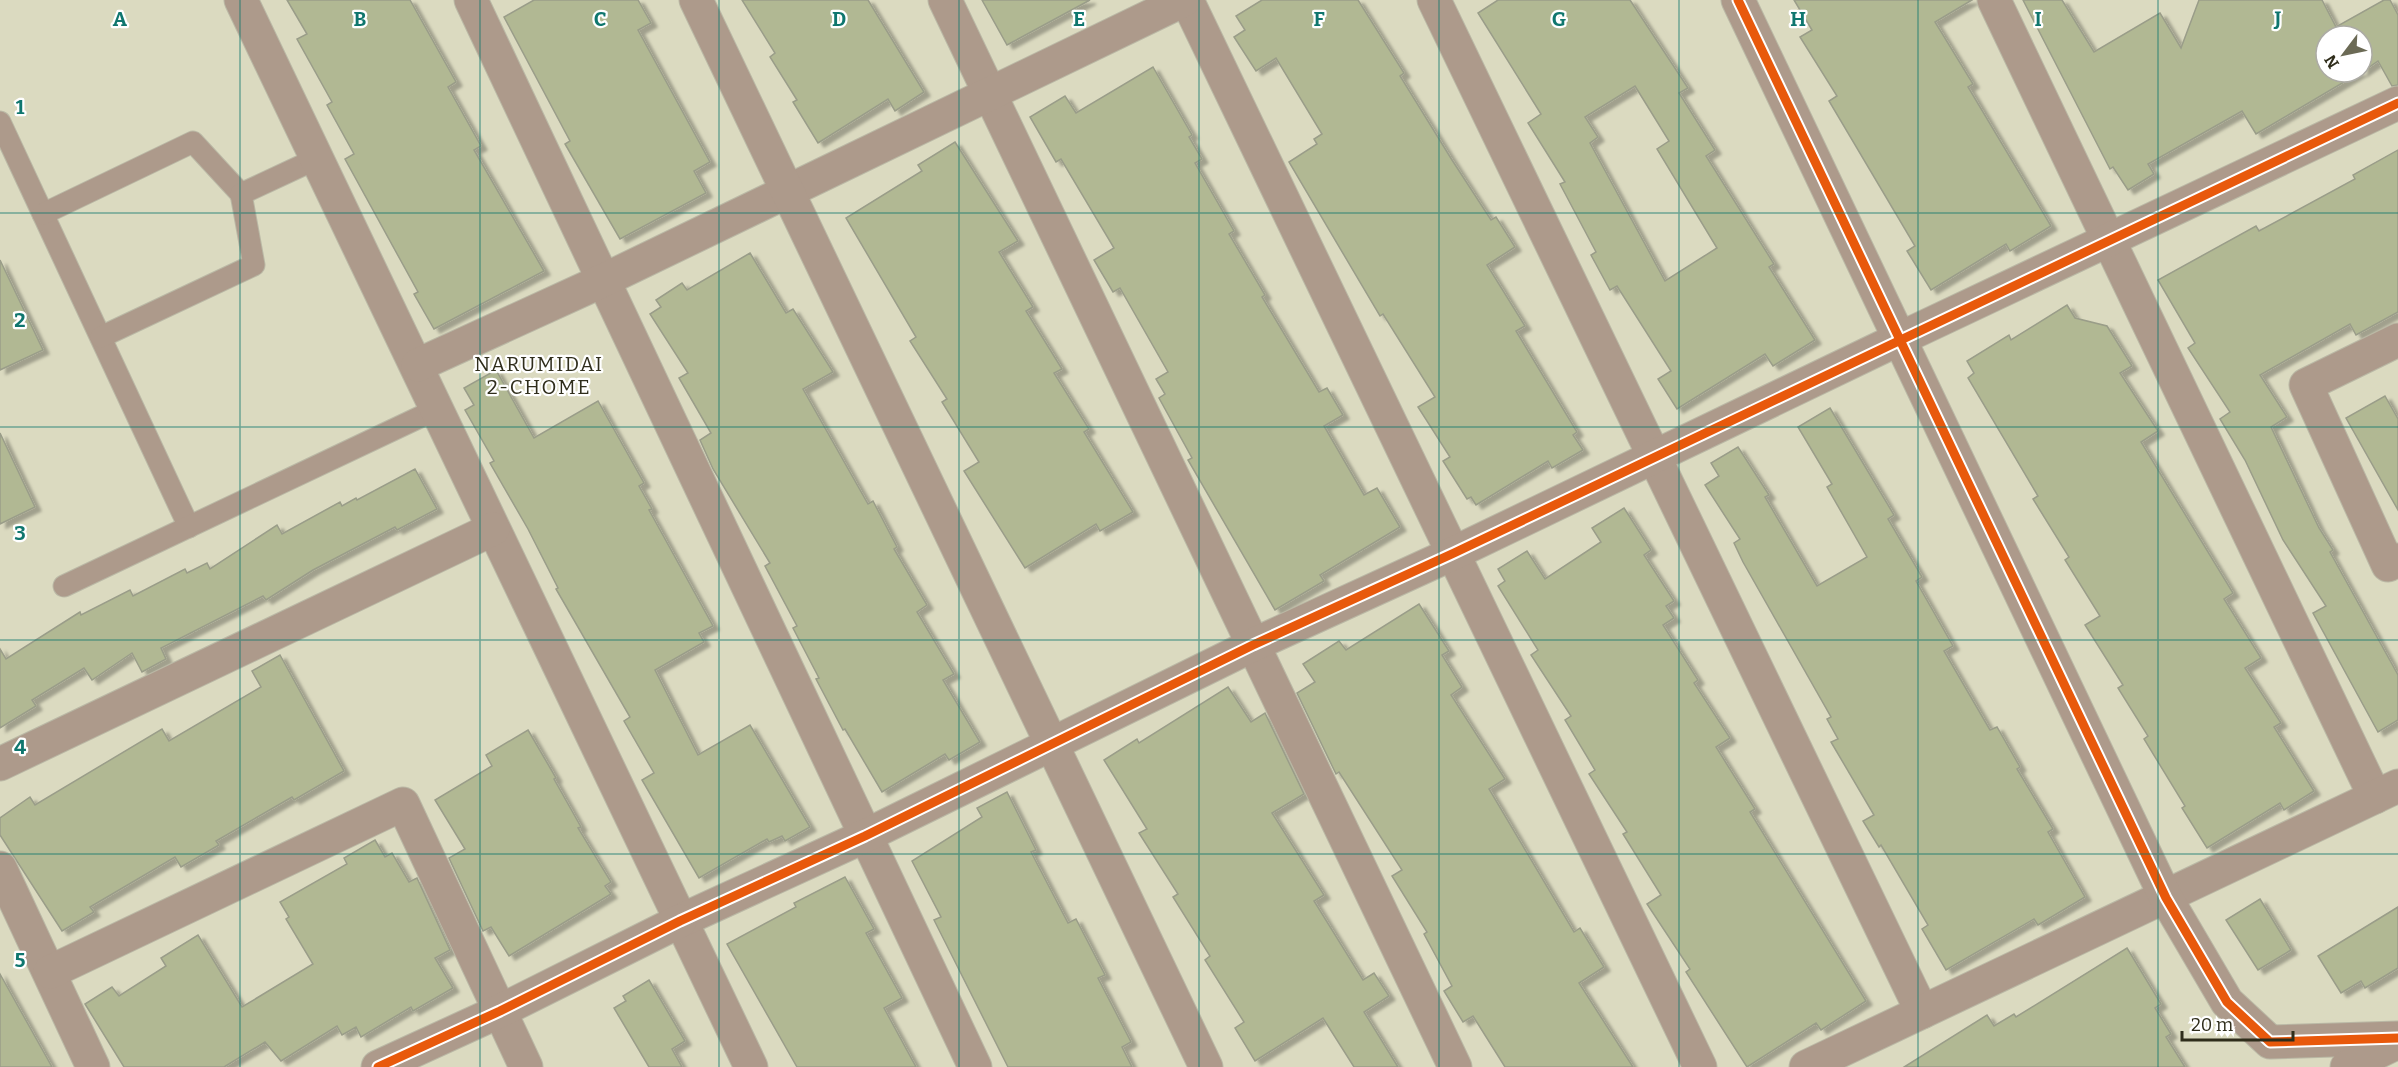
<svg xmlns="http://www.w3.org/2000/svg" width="2398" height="1067" font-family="Bitter,serif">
  <defs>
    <filter id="shadow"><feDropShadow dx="6" dy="4" stdDeviation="1.5" flood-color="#0004"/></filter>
  </defs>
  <rect width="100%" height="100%" fill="#dbdac0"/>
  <g fill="#b1b893" stroke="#9a9d89" stroke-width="1.5" fill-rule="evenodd" filter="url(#shadow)">
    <path d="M287 0H410L456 82 448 87 481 146 474 150 544 271 434 329 414 294 418 292 345 159 354 154 327 105 332 102 297 39 307 34Z"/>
    <path d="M534 0H638L651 23 638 30 710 162 694 171 706 193 620 239 565 144 570 141 504 17Z"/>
    <path d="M742 0H868L924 92 895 111 888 99 818 143 793 102 797 100 770 57 775 53Z"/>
    <path d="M982 0H1090L1007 45Z"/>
    <path d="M1262 0H1358L1404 73 1400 76 1452 160 1491 220 1496 217 1515 247 1487 265 1525 326 1516 331 1577 432 1573 435 1583 450 1552 468 1548 461 1476 505 1471 497 1467 499 1443 461 1450 457 1418 407 1435 397 1383 314 1380 316 1289 162 1317 144 1314 139 1322 134 1276 58 1256 71 1234 37 1245 30 1236 16Z"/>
    <path d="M1498 0H1630L1688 88 1679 93 1715 150 1706 156 1774 264 1769 267 1815 340 1773 366 1765 354 1677 409 1658 379 1671 371 1617 286 1610 290 1591 255 1596 252 1560 184 1565 182 1528 123 1541 114 1478 13ZM1635 86 1669 141 1657 149 1717 248 1665 281 1590 143 1598 137 1585 117Z"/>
    <path d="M1794 0H1972L1935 22 1973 84 1968 87 2051 226 2010 251 2006 244 1931 290 1907 251 1915 246 1829 101 1837 96 1800 37 1812 30Z"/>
    <path d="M2023 0H2062L2094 52 2160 13 2181 48 2199 0H2322L2336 27 2384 0H2390L2398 15V85L2392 86 2378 61 2362 72V36H2326V72H2361L2256 134 2242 111 2148 164 2154 174 2128 190 2113 167 2110 169Z"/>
    <path d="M1153 67 1192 135 1189 137 1202 159 1195 163 1234 231 1229 234 1265 295 1262 297 1319 392 1327 388 1343 415 1324 426 1364 495 1377 488 1400 527 1320 575 1324 581 1275 610 1188 460 1192 458 1159 398 1165 394 1156 379 1168 372 1120 288 1113 292 1094 260 1114 248 1061 159 1056 162 1030 117 1065 96 1076 113Z"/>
    <path d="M955 142 1018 241 999 252 1033 307 1026 311 1062 369 1054 373 1089 429 1084 432 1133 512 1100 531 1096 524 1025 568 964 471 979 462 942 402 947 399 910 341 916 337 846 218 922 171 918 165Z"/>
    <path d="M2398 150V312L2356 335 2350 324 2260 375 2287 417 2271 427 2319 528 2333 550 2330 552 2398 675V720L2378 732 2313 613 2326 606 2283 540 2245 460 2220 419 2230 412 2188 348 2195 343 2158 280 2256 226 2259 231 2355 179 2353 175Z"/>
    <path d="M750 253 786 313 793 309 833 372 803 389 868 504 873 501 897 547 894 549 927 605 917 612 954 674 943 680 980 742 949 760 945 754 882 792 845 729 843 730 816 679 819 678 793 628 797 626 765 566 770 563 713 469 700 440 711 433 679 378 688 373 650 314 661 307 656 300 682 283 687 290Z"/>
    <path d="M0 260 43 350 0 370Z"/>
    <path d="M2067 305 2075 318 2107 326 2132 366 2120 373 2158 431 2141 442 2233 593 2224 599 2261 658 2245 668 2281 723 2274 727 2314 791 2284 810 2280 803 2207 848 2182 808 2185 806 2144 739 2148 736 2118 688 2123 685 2085 625 2100 616 2065 560 2069 557 2033 499 2038 496 1968 378 1974 373 1967 361 2009 335 2011 340Z"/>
    <path d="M496 370 534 438 598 401 644 483 639 486 652 509 649 510 713 626 699 633 704 642 655 670 698 755 750 725 810 827 785 841 782 836 769 842 767 839 699 878 642 780 654 773 624 721 630 717 556 589 558 588 528 529 490 463 494 461 465 410 474 405 464 388Z"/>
    <path d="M2385 396 2398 419V510L2346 418Z"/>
    <path d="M1830 408 1894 515 1888 519 1922 577 1916 581 1953 646 1944 651 1990 730 1997 727 2020 767 2017 769 2053 829 2048 832 2085 897 2038 925 2034 919 1946 970 1922 929 1928 925 1881 845 1879 847 1863 821 1874 815 1831 742 1838 739 1827 719 1831 717 1743 562 1734 543 1740 539 1705 485 1719 476 1711 463 1738 447 1769 495 1765 497 1817 586 1867 557 1827 487 1832 484 1798 427Z"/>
    <path d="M0 433 35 507 0 524Z"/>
    <path d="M415 469 437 509 397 530 395 527 313 570 266 600 263 596 161 648 166 659 142 672 132 653 92 680 84 668 32 700 36 706 0 728V649L6 659 80 612 81 615 130 590 133 596 185 569 187 573 207 563 210 569 277 525 282 534 340 502 342 506 356 498 357 500Z"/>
    <path d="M1624 508 1651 550 1644 555 1674 601 1666 606 1674 618 1663 625 1698 680 1694 683 1730 738 1716 747 1755 809 1750 812 1866 1001 1821 1030 1816 1023 1747 1067 1686 972 1690 969 1647 904 1661 895 1623 834 1627 832 1589 774 1595 770 1565 720 1571 716 1531 655 1538 650 1498 586 1505 581 1498 569 1527 551 1545 579 1601 542 1592 528Z"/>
    <path d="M1419 604 1449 651 1442 655 1462 687 1451 695 1505 779 1489 789 1574 932 1580 928 1604 967 1579 983 1633 1067H1505L1473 1016 1463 1022 1444 991 1452 986 1424 934 1427 932 1392 876 1402 870 1339 772 1336 774 1297 693 1315 682 1303 664 1339 641 1346 650Z"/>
    <path d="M280 655 344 771 294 800 292 797 216 841 219 845 181 867 175 857 90 907 94 912 62 931 0 835V818L30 797 35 805 162 729 169 741 261 687 252 671Z"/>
    <path d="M1228 687 1251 722 1265 713 1304 794 1272 813 1324 895 1314 901 1363 980 1374 973 1389 996 1364 1012 1398 1067H1354L1323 1018 1255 1061 1235 1028 1244 1022 1205 960 1210 956 1173 897 1178 894 1139 833 1147 829 1104 760 1137 739 1139 743Z"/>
    <path d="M528 730 556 778 554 779 581 827 578 828 611 882 605 886 611 894 509 956 491 927 483 931 449 858 465 849 435 800 492 766 486 755Z"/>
    <path d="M1007 792 1036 850 1031 852 1068 923 1076 919 1105 975 1098 978 1131 1042 1122 1047 1132 1067H1008L934 920 941 917 912 861 982 817 977 808Z"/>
    <path d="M375 840 385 857 392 853 409 882 417 878 450 950 435 958 453 988 413 1011 411 1007 361 1037 356 1027 342 1035 337 1026 281 1061 265 1042 224 1067H124L85 1004 112 987 119 996 166 966 161 958 198 935 242 1007 313 964 286 919 289 917 280 902 347 864 344 858Z"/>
    <path d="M845 877 874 929 866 933 902 998 884 1008 916 1067H797L727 944 796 907 794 903Z"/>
    <path d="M2260 899 2291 950 2258 970 2226 920Z"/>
    <path d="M2398 907V968L2365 988 2361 981 2341 993 2318 956Z"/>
    <path d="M2127 948 2161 1004 2155 1008 2171 1034 2166 1037 2185 1067H1904L1987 1015 1994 1026 2014 1014 2016 1017Z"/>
    <path d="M0 974 52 1067H0Z"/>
    <path d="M649 980 685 1041 672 1049 682 1067H649L614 1008 626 1001 623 996Z"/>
  </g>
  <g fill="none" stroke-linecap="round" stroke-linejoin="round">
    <g stroke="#bab8a5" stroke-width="23">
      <g id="service">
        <path d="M0 122 189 527"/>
        <path d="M43 214 193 142 241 194"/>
        <path d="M101 337 254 265 241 194 318 158"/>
        <path d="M64 586 437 409"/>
      </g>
    </g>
    <g stroke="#bab8a5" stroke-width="35">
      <g id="minor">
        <path d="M241 0C413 355 580 712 751 1067"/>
        <path d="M471 0 975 1067"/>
        <path d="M945 0 1455 1067"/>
        <path d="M1187 0 1700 1067"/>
        <path d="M1434 0 1922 1012"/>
        <path d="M1994 0 2375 797"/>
        <path d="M2398 340 2306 385 2388 565 2398 560"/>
        <path d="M418 365 604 280 1184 0"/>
        <path d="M0 764 493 529"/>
        <path d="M0 868 93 1067"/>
        <path d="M680 921 865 836 1253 645 1454 553 1899 339"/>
        <path d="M50 972 403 804 526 1067"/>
        <path d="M1806 1067 2398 786"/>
      </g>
    </g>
    <g stroke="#bab8a5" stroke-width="35">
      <g id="tertiary">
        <path d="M696 0 1206 1067"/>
        <path d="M1738 0 2166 898 2227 1002 2270 1042 2398 1038"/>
        <path d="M1899 339 2398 103"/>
        <path d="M378 1067 500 1011 680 921"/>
        <path d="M2347 1067 2396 1043"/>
      </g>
    </g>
    <use href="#service" stroke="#ad9a8b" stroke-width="21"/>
    <use href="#minor" stroke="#ad9a8b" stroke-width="33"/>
    <use href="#tertiary" stroke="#ad9a8b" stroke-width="33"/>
    <g stroke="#fff" stroke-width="13">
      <g id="cycleway">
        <path d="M1738 0 2166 898 2227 1002 2270 1042 2398 1038"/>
        <path d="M378 1067 500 1011 680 921 865 836 1253 645 1454 553 2398 103"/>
      </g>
    </g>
    <use href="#cycleway" stroke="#e8590c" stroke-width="9"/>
  </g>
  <path fill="none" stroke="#0f766e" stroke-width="1.5" stroke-opacity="0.55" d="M240 0V1067M480 0V1067M719 0V1067M959 0V1067M1199 0V1067M1439 0V1067M1679 0V1067M1918 0V1067M2158 0V1067M0 213H2398M0 427H2398M0 640H2398M0 854H2398"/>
  <g text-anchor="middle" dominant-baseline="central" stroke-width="4.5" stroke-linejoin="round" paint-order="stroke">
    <g font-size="20" letter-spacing="1.5" fill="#2f2d1b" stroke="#fff">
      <text x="539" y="364">NARUMIDAI<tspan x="539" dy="23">2-CHOME</tspan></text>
    </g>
  </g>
  <g font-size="20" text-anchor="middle" font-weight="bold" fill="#0f766e" stroke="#fff" stroke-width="4.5" stroke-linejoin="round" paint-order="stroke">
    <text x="120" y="26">A</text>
    <text x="360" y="26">B</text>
    <text x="600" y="26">C</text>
    <text x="839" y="26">D</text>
    <text x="1079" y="26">E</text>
    <text x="1319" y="26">F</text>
    <text x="1559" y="26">G</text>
    <text x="1798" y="26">H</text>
    <text x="2038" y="26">I</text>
    <text x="2278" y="26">J</text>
    <text x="20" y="114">1</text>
    <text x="20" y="327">2</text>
    <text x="20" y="540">3</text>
    <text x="20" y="754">4</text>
    <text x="20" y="967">5</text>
  </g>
  <g transform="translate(2344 54) rotate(238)"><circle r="28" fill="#ffffff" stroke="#acaba4" stroke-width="1.5"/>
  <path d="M0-4.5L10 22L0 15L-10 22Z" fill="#6b6a55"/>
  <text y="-9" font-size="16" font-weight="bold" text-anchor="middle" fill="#2f2d1b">N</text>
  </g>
  <path d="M2182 1031v9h111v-9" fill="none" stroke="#2f2d1b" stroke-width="3"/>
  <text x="2191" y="1031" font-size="18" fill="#2f2d1b" stroke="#ffffff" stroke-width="4.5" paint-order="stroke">20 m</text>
</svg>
